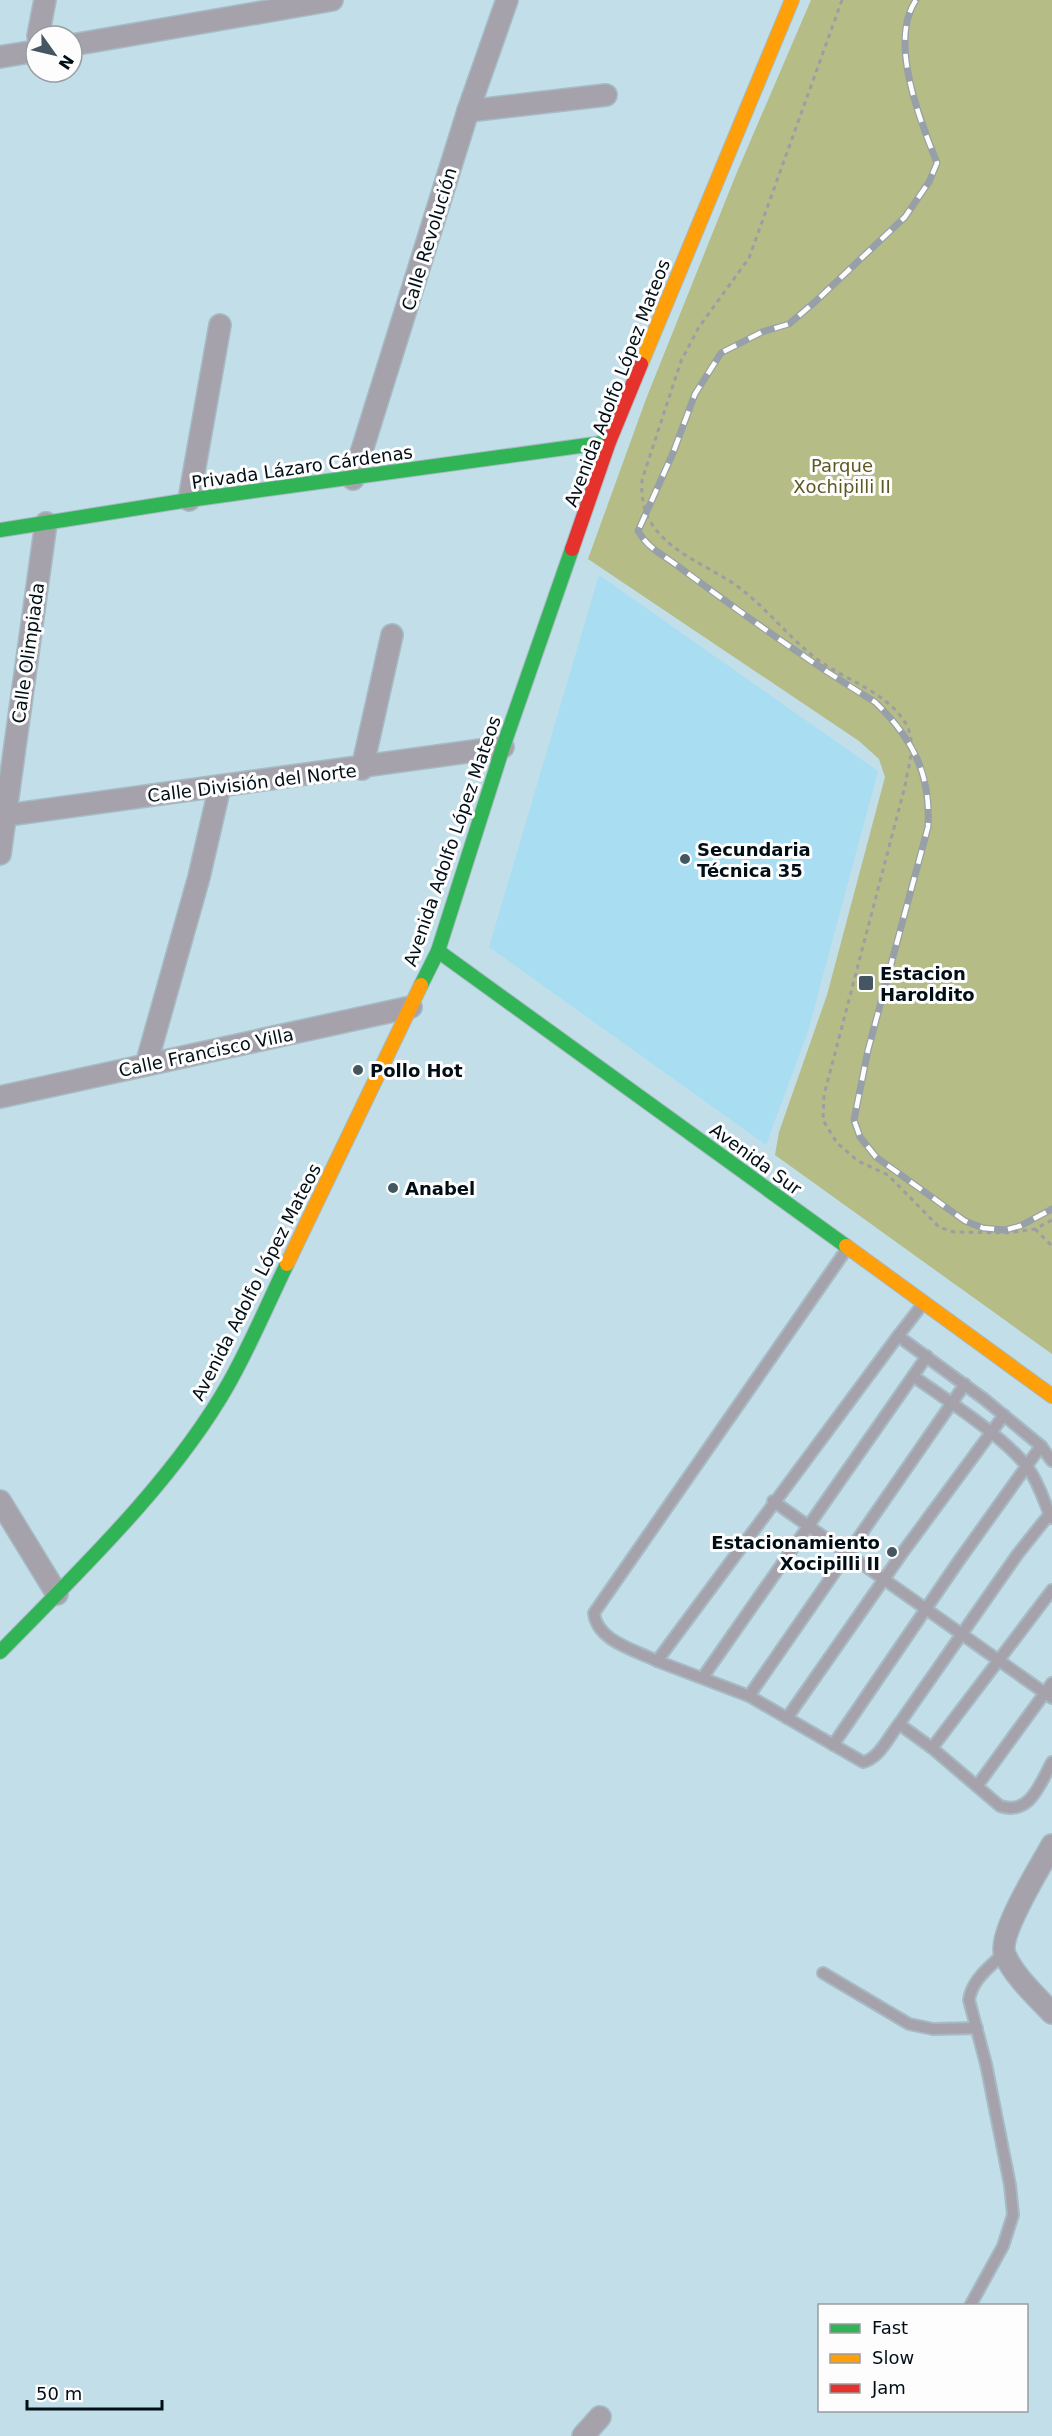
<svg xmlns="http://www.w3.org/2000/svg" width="1052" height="2436" font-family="'DejaVu Sans',sans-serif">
  <rect width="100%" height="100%" fill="#c2dee9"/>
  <path fill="#a8ddf2" d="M599 575 878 771 808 1031 766 1145 489 947Z"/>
  <path fill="#b6bc85" d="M811 0H1052V1354L775 1155 779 1132 827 995 885 777 879 759 859 741 588 559 646 399 737 172Z"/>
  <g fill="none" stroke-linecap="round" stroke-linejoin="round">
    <g stroke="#a6bbc4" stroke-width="14">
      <g id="lane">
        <path d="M898 1336 922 1305"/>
        <path d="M913 1376C945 1399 1006 1438 1028 1468 1039 1483 1044 1501 1051 1518"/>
        <path d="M1041 1446 1052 1461"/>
        <path d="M773 1501 1052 1698"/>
        <path d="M657 1661C635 1650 597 1641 594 1613L846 1250"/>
        <path d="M703 1677 927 1356"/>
        <path d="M749 1696 965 1384"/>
        <path d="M787 1718 903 1552 1004 1415"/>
        <path d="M899 1724 1017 1555 1052 1511"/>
        <path d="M833 1745 958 1562 1041 1446 984 1399 898 1336 657 1661 749 1696 863 1762C879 1759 889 1736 899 1724L932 1748 1000 1806C1030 1816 1040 1784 1052 1762"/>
        <path d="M932 1748 1052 1590"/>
        <path d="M977 1786 1052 1683"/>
        <path d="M823 1973 909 2024 933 2029 977 2028"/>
        <path d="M970 2306 1003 2246 1013 2215 1010 2185 986 2064 969 2000C972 1979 990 1967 1004 1953"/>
      </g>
    </g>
    <g stroke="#a6bbc4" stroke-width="24">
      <g id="street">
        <path d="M38 36 45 0"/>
        <path d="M72 45 332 0"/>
        <path d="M0 57 36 51"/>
        <path d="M468 111 606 95"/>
        <path d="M353 479 468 111 507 0"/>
        <path d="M189 500 220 325"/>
        <path d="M362 769 392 635"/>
        <path d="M0 816 503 747"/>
        <path d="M0 854 46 523"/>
        <path d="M146 1065 199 877 220 786"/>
        <path d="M0 1097 411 1007"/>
        <path d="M0 1501 57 1594"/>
        <path d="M1052 1845C1041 1866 997 1934 1005 1955 1014 1976 1036 1996 1052 2013"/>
        <path d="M583 2436 600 2417"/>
      </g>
    </g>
    <g stroke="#a6bbc4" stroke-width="16">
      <g id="fast">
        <path d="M0 530 189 500 609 442"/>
        <path d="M438 951 846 1246"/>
        <path d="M421 985 438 951 503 747 572 549"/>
        <path d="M0 1652C78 1572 174 1481 229 1383 251 1344 268 1303 287 1264"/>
      </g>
    </g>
    <g stroke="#a6bbc4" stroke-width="16">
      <g id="slow">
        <path d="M641 364 792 0"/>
        <path d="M846 1246 1052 1396"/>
        <path d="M287 1264 421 985"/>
      </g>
    </g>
    <g stroke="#a6bbc4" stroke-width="16">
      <path id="jam" d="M572 549 609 442 641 364"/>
    </g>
    <g stroke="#9d9da5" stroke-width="3" stroke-dasharray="4.5 4.5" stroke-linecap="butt">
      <path d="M842 0 749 258 699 327 681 361 642 480C641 499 644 516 657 531 680 559 719 570 746 593 774 616 796 646 827 666 854 683 889 695 906 724 917 743 908 767 905 786L824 1095 823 1120 837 1143 858 1161 888 1175 939 1227 954 1232 1007 1233 1035 1229 1052 1220"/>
      <path d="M1035 1229 1052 1246"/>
    </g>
    <use href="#lane" stroke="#a6a2ac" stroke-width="10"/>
    <use href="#street" stroke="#a6a2ac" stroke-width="21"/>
    <use href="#fast" stroke="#30b455" stroke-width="14"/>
    <use href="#slow" stroke="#ff9f0a" stroke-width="14"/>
    <use href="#jam" stroke="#e5322d" stroke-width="14"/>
    <g stroke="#97a0a8" stroke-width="7">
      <path id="rail" d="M916 0C888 41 920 120 937 163L929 182 905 217 816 301 789 324 762 332 721 353 695 394 673 453 638 531C648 548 660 553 675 564 740 612 806 660 875 702 913 739 931 774 928 827L868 1050 854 1120 860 1137 876 1157 965 1221 983 1228 1005 1230 1020 1226 1052 1209"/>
    </g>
    <use href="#rail" stroke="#fdfdfd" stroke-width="4.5" stroke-dasharray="14" stroke-linecap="butt"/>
  </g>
  <g fill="#445760" stroke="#fdfdfd" stroke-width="2">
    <circle cx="685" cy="859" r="6"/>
    <rect x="858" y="975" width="16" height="16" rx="3"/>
    <circle cx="358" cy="1070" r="6"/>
    <circle cx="393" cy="1188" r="6"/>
    <circle cx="892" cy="1552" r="6"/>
  </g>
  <g text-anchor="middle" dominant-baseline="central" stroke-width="6" stroke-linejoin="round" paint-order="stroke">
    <g font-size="18" fill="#000e16" stroke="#fdfdfd">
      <text transform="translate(429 239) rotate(-73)">Calle Revolución</text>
      <text transform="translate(617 383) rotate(-69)">Avenida Adolfo López Mateos</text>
      <text transform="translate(302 467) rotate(-8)">Privada Lázaro Cárdenas</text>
      <text transform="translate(28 653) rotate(-82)">Calle Olimpiada</text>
      <text transform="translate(252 783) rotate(-7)">Calle División del Norte</text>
      <text transform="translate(452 841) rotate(-71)">Avenida Adolfo López Mateos</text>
      <text transform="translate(206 1052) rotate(-12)">Calle Francisco Villa</text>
      <text transform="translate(756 1159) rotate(36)">Avenida Sur</text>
      <text transform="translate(256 1282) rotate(-63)">Avenida Adolfo López Mateos</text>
    </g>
    <g font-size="18" fill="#5d5820" stroke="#fdfdfd">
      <text x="842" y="465">Parque<tspan x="842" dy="21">Xochipilli II</tspan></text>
    </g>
    <g font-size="18" font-weight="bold" fill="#000e16" stroke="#fdfdfd" text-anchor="start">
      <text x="697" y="849">Secundaria<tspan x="697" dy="21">Técnica 35</tspan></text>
      <text x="880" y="973">Estacion<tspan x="880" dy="21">Haroldito</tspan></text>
      <text x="370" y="1070">Pollo Hot</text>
      <text x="405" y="1188">Anabel</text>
      <text x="880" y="1542" text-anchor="end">Estacionamiento<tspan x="880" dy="21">Xocipilli II</tspan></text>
    </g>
  </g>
  <rect x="818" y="2304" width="210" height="108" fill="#fdfdfd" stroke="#989da1" stroke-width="1.5"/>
  <rect x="830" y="2324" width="30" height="9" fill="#30b455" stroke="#989da1" stroke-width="1.5"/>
  <text x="872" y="2334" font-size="18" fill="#000e16">Fast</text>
  <rect x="830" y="2354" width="30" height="9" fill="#ff9f0a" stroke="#989da1" stroke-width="1.5"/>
  <text x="872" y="2364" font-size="18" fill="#000e16">Slow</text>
  <rect x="830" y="2384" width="30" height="9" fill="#e5322d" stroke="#989da1" stroke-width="1.5"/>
  <text x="872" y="2394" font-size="18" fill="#000e16">Jam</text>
  <g transform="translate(54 54) rotate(124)"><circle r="28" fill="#fdfdfd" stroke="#989da1" stroke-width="1.5"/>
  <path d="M0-4.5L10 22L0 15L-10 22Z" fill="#445760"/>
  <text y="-9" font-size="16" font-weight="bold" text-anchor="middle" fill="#000e16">N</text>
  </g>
  <path d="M27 2400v9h135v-9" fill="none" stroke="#000e16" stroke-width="3"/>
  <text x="36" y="2400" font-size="18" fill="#000e16" stroke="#fdfdfd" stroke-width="4.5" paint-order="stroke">50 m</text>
</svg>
